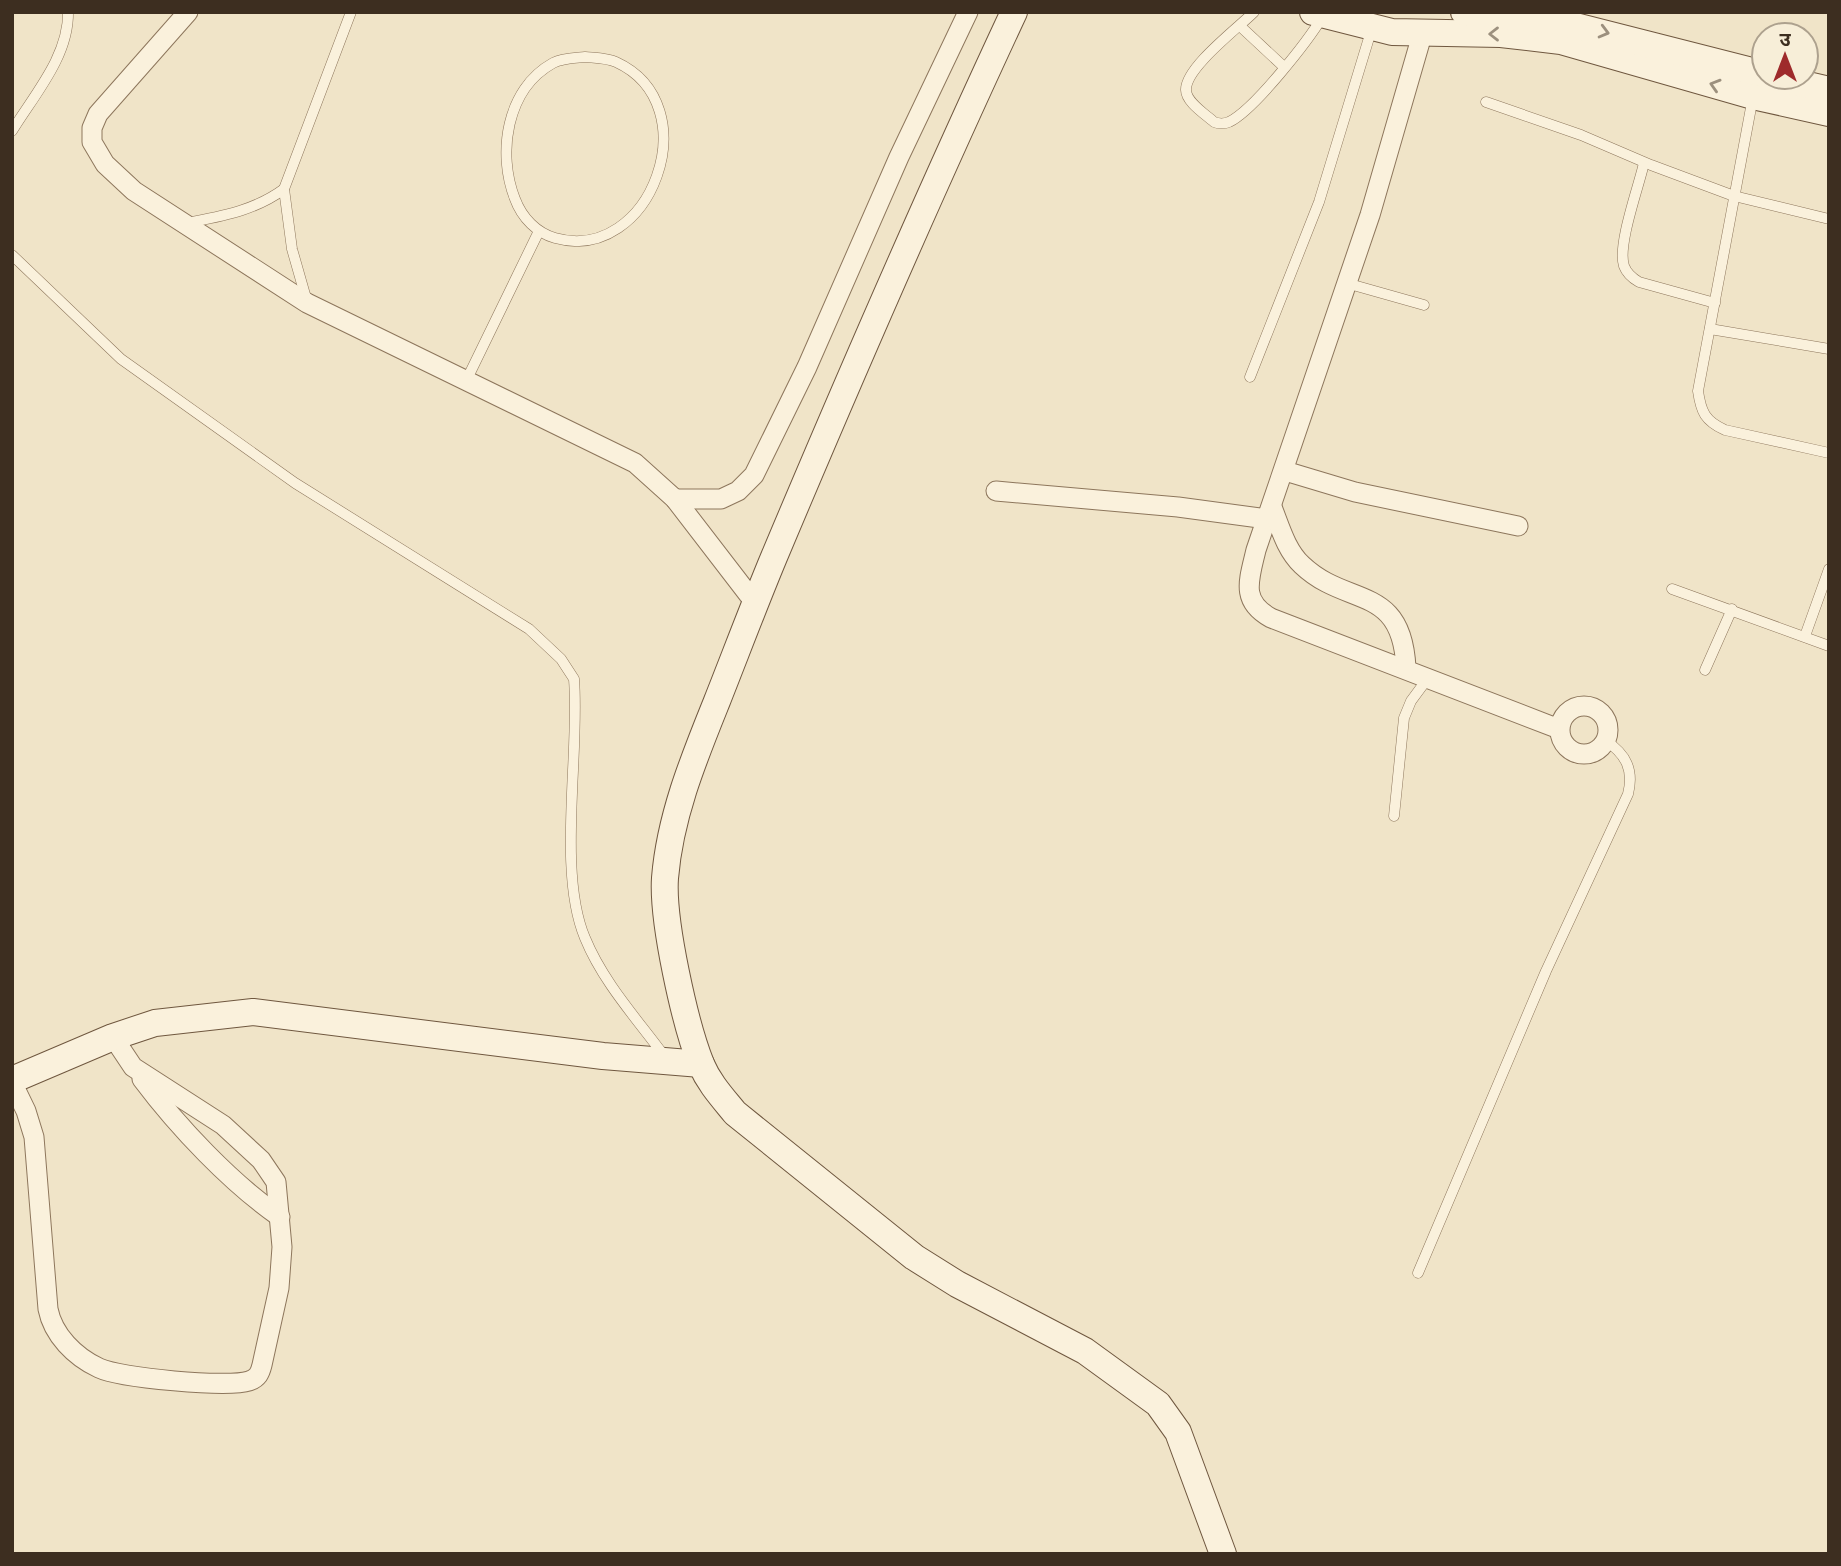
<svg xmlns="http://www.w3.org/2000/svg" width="1841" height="1566" font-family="Literata,'Noto Sans Devanagari',serif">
  <rect width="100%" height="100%" fill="#f0e4c8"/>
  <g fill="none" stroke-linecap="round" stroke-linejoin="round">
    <g stroke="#8d765c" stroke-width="11">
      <g id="lane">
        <path d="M1254 12C1238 28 1185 68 1186 90 1186 102 1205 114 1214 122 1219 124 1224 124 1229 122 1254 110 1308 41 1323 16"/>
        <path d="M1240 26 1284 67"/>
        <path d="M585 57C594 58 607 58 616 62 710 105 651 265 555 238 537 233 522 218 515 199 497 154 506 89 553 63 562 58 575 58 585 57Z"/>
        <path d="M1753 97 1698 391C1701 412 1705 421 1725 430L1829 453"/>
        <path d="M1486 102 1581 135 1651 165 1734 196 1829 219"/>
        <path d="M12 131C34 95 69 56 68 12"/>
        <path d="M1644 163C1639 186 1617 245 1624 266 1627 274 1632 278 1639 282L1715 303"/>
        <path d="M284 189 292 249 306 298"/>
        <path d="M187 223C222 216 254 211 284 189L351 12"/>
        <path d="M12 255 121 359 295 483 529 629 561 659 574 679C580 753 557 872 585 938 603 982 637 1019 665 1057"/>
        <path d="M1346 283 1424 305"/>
        <path d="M1710 329 1829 349"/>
        <path d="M1250 377 1319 202 1372 28"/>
        <path d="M467 379 538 233"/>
        <path d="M1672 589 1829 646"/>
        <path d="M1805 636 1829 569"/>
        <path d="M1705 670 1732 609"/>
        <path d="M1394 816 1404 718 1411 701 1428 678"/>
        <path d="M1418 1273 1546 971 1628 794C1634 770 1626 754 1606 741"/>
      </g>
    </g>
    <g stroke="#8d765c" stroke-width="21">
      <g id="street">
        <path d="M188 12 98 114 92 128V142L105 164 134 191 307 303 635 463 675 499 755 603"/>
        <path d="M1422 35 1370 215 1256 550C1249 580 1240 601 1271 618L1559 729"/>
        <path d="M1285 471 1355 492 1518 526"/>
        <path d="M996 491 1178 507 1267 519"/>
        <path d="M675 499H721L738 491 754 475 807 367 899 157 968 12"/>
        <path d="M1272 507C1280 527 1286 550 1302 565 1347 608 1402 583 1406 668"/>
        <circle cx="1584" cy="730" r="24"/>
        <path d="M142 1079C178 1127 231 1183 280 1217"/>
        <path d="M12 1082 26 1111 34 1137 48 1309C53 1335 75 1357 99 1368 120 1378 228 1388 249 1381 258 1378 260 1373 262 1365L279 1288 282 1247 276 1182 261 1160 223 1125 133 1067 113 1037"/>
      </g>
    </g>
    <g stroke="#6f573f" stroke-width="28">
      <g id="secondary">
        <path d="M1014 12C930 192 851 374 774 557 754 605 736 653 717 701 694 758 670 816 665 878 662 921 685 1024 701 1064 709 1083 722 1097 735 1113L914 1257 957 1284 1085 1351 1158 1404 1178 1432 1223 1554"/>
        <path d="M1313 12 1392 32 1501 34 1561 41 1753 96 1829 113"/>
        <path d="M1464 12 1552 20 1764 74"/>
        <path d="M1773 77 1829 90"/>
        <path d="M12 1080 113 1037 155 1023 253 1012 603 1056 701 1064"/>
      </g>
    </g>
    <use href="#lane" stroke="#faf1dc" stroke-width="10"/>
    <use href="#street" stroke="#faf1dc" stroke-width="19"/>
    <use href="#secondary" stroke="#faf1dc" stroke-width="26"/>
  </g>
  <defs><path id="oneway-chevron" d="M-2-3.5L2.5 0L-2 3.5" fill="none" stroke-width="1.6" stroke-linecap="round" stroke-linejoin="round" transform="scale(1.75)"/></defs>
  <g stroke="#9c907e">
    <use href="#oneway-chevron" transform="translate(1604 32) rotate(15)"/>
    <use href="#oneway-chevron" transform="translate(1494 34) rotate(-180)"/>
    <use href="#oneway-chevron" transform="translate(1715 85) rotate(-163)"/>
  </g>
  <rect width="1841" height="1566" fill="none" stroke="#3d2e20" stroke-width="28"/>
  <g transform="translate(1785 56)"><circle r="33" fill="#f7eed8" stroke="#ada18e" stroke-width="2"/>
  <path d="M0-5L12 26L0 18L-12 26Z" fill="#9e2a2b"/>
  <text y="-10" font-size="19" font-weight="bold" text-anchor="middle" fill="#3d2e20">उ</text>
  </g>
</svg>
